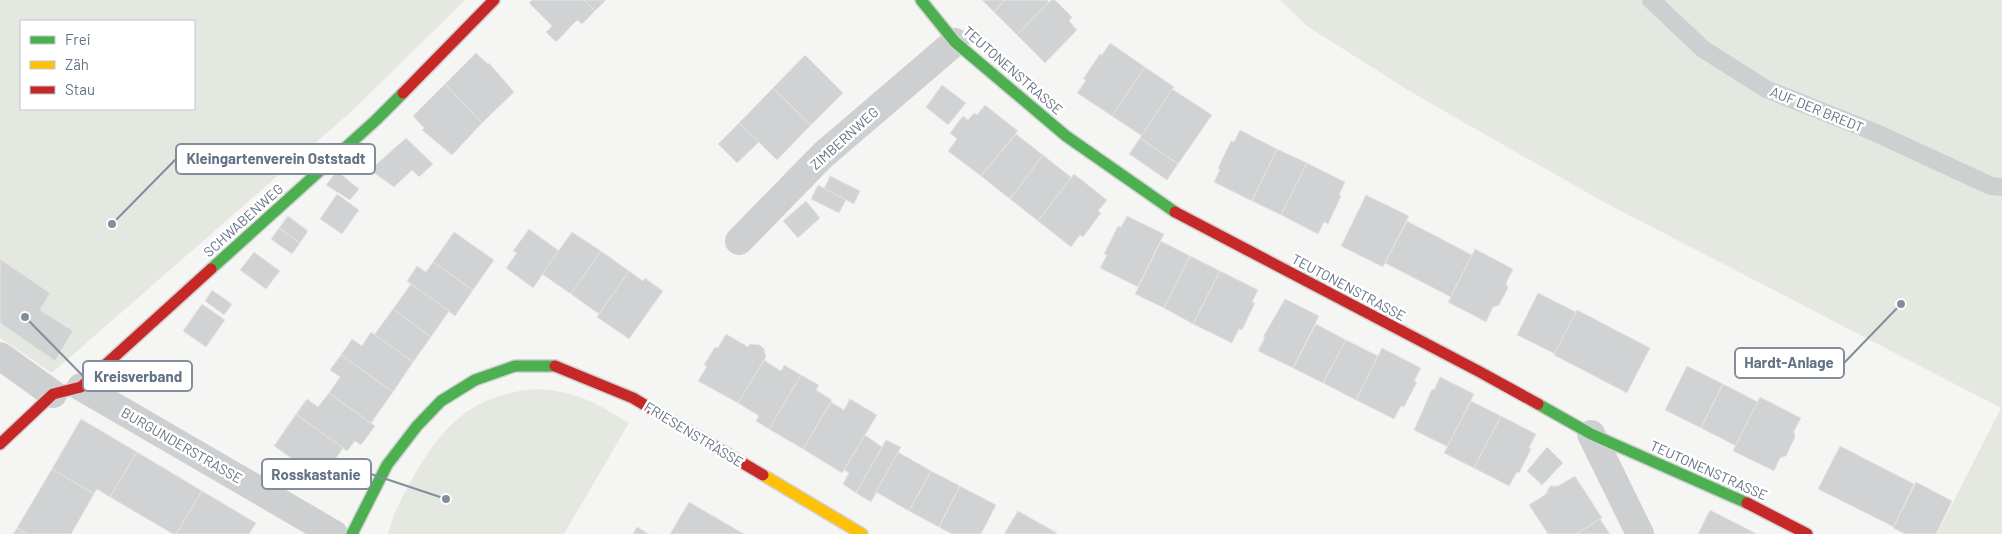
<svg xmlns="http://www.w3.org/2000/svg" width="2002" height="534" font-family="Barlow,sans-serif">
  <rect width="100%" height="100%" fill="#f5f5f3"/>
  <g fill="#e4e8e1" fill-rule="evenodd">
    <path d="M0 0H465L353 110 52 373 0 338ZM21 21H194V109H21Z"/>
    <path d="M1280 0H2002V534H1937L2001 408 1600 200 1411 92 1307 26Z"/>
    <path d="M541 389C580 393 596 403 629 423L564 534H388C392 515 402 498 411 481 442 425 474 392 541 389Z"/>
  </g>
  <g fill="#d1d2d3" stroke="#e4e4e3">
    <path d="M532 0H584L595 11 582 24 577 20 556 42 546 32 552 26 529 3Z"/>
    <path d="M584 0H606L595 11Z"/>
    <path d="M982 0H1005L994 12Z"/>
    <path d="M1005 0H1047L1049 2 1017 35 994 12Z"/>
    <path d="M1051 0H1055L1072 17 1069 21 1077 30 1045 63 1017 35Z"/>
    <path d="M1110 43 1145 67 1112 116 1077 93 1086 80 1083 79 1100 54 1102 55Z"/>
    <path d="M476 53 488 64 489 63 514 92 482 123 445 84Z"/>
    <path d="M805 55 843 93 811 125 773 88Z"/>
    <path d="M1145 67 1174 87 1142 136 1112 116Z"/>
    <path d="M445 84 482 123 452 155 422 130 424 128 413 116Z"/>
    <path d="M942 85 966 103 948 125 926 107Z"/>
    <path d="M773 88 811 125 777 160 739 123Z"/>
    <path d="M1172 89 1212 115 1178 164 1140 138Z"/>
    <path d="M985 105 1018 131 981 176 948 151 957 139 950 133 963 116 968 120 974 113 977 115Z"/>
    <path d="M739 123 759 142 737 163 718 144Z"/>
    <path d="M1240 130 1277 149 1252 201 1214 182 1220 170 1218 168 1231 141 1234 142Z"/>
    <path d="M1016 134 1043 155 1010 199 981 176Z"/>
    <path d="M406 138 433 164 419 177 412 170 394 187 370 170Z"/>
    <path d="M1140 138 1178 164 1167 180 1129 154Z"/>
    <path d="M1277 149 1307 163 1281 215 1252 201Z"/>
    <path d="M1043 155 1072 178 1038 221 1010 199Z"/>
    <path d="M1307 163 1345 182 1339 195 1341 196 1328 224 1324 222 1318 234 1281 215Z"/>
    <path d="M337 171 359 189 350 200 326 185Z"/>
    <path d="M1074 174 1107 200 1098 211 1101 213 1083 237 1080 235 1071 247 1038 221Z"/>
    <path d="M830 176 860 191 854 204 824 189Z"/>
    <path d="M818 185 846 200 839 213 811 199Z"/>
    <path d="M337 194 359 210 342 234 320 219Z"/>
    <path d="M1366 195 1409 216 1383 267 1341 246Z"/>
    <path d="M806 201 820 218 798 238 783 221Z"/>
    <path d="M288 216 308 231 300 243 279 228Z"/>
    <path d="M1127 216 1164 234 1138 287 1100 268 1107 255 1104 254 1118 226 1121 227Z"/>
    <path d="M1407 221 1472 255 1451 297 1385 263Z"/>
    <path d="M279 228 300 243 292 254 271 239Z"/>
    <path d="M529 229 559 251 533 288 506 268 517 253 513 251Z"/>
    <path d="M454 232 494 260 473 290 433 262Z"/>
    <path d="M572 232 601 251 571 294 542 274Z"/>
    <path d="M1161 241 1190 256 1164 308 1135 294Z"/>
    <path d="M1475 249 1513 269 1506 283 1508 288 1499 305 1493 307 1486 322 1448 302Z"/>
    <path d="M601 251 629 271 599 314 571 294Z"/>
    <path d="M254 252 280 271 266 289 240 270Z"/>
    <path d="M1190 256 1220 271 1193 324 1164 308Z"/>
    <path d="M0 259 50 293 40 310 73 331 55 361 0 323Z"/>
    <path d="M433 262 473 290 455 316 407 281 417 266 426 272Z"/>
    <path d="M629 271 643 281 645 278 663 291 629 339 597 317Z"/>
    <path d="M1220 271 1258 290 1252 302 1255 303 1242 330 1239 329 1232 343 1193 324Z"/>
    <path d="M411 284 449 311 431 337 393 309Z"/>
    <path d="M212 290 232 304 224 315 205 301Z"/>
    <path d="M1538 293 1576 312 1555 354 1517 335Z"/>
    <path d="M1285 299 1319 316 1293 368 1258 351 1265 337H1263Z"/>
    <path d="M202 304 225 320 206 347 183 331Z"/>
    <path d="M393 309 431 337 413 362 374 335Z"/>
    <path d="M1577 310 1650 348 1627 393 1554 355Z"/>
    <path d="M1316 324 1346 340 1323 383 1293 368Z"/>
    <path d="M371 332 413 362 393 392 341 355 352 339 362 346Z"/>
    <path d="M726 334 748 347 750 344 760 345 764 349 766 357 738 403 698 381 707 366 704 365 715 347 718 348Z"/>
    <path d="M1346 340 1378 356 1356 400 1323 383Z"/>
    <path d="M1382 348 1421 368 1414 381 1417 382 1404 407 1401 406 1394 419 1356 400Z"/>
    <path d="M341 355 393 392 371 423 329 393 340 377 330 370Z"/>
    <path d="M764 360 781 371 784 365 801 375 769 429 756 421 759 416 738 403Z"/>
    <path d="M1687 366 1723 384 1701 428 1665 410Z"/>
    <path d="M801 375 819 385 816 390 832 400 803 449 769 429Z"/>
    <path d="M1440 377 1474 394 1448 447 1414 430 1432 389 1434 390Z"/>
    <path d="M1723 384 1758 402 1736 446 1701 428Z"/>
    <path d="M329 393 375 426 361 445 355 441 347 451 296 414 307 399 318 407Z"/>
    <path d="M1760 397 1801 418 1794 431 1795 437 1786 456 1780 458 1774 471 1733 451Z"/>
    <path d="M850 399 877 415 842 473 803 449 831 402 844 410Z"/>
    <path d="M1471 401 1501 416 1474 468 1444 453Z"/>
    <path d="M296 414 343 448 321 479 274 446Z"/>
    <path d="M1501 416 1536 434 1529 448 1531 449 1519 473 1517 472 1509 486 1474 468Z"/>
    <path d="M81 419 137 452 110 497 97 489 94 494 52 469Z"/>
    <path d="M865 435 882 447 856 493 843 484 849 473 844 470Z"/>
    <path d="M886 440 901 447 871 502 856 493Z"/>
    <path d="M1840 446 1914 484 1894 527 1818 489Z"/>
    <path d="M1547 447 1563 463 1542 485 1527 471Z"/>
    <path d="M137 452 202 491 176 534H173L110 497Z"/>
    <path d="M898 452 931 471 909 511 876 492Z"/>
    <path d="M52 469 94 494 71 534H27L17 528Z"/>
    <path d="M931 471 960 486 939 527 909 511Z"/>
    <path d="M1575 476 1602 518 1576 534H1548L1529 505 1546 494 1550 486H1558Z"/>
    <path d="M1916 482 1952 501 1936 534H1905L1893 528Z"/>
    <path d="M960 486 996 505 981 534H952L939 527Z"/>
    <path d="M202 491 256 523 249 534H176Z"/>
    <path d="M689 502 744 534H670Z"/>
    <path d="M1710 510 1757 534H1698Z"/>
    <path d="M1018 511 1057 533 1056 534H1004Z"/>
    <path d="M1600 519 1610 534H1576Z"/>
    <path d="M637 527 649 534H633Z"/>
    <path d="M17 528 27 534H13Z"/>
  </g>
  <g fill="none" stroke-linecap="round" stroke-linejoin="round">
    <g stroke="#d1d3d3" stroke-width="14">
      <g id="fast">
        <path d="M921 0 955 42 1066 136 1175 212"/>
        <path d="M211 269 376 120 403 93"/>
        <path d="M1538 404 1591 434 1747 503"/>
        <path d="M352 534 387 465 417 426 441 401 475 380 515 366H555"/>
      </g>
    </g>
    <g stroke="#d1d3d3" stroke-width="14">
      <path id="slow" d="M763 475 862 534"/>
    </g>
    <g stroke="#d1d3d3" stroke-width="14">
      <g id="jam">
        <path d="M403 93 494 0"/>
        <path d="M1175 212 1480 372 1538 404"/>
        <path d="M555 366 633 398 763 475"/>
        <path d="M0 444 53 394 81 387 211 269"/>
        <path d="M1747 503 1807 534"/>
      </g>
    </g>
    <path stroke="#cecfd0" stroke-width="18" d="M1651 0 1703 49 1766 89 1874 132 1991 186 2002 187"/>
    <g stroke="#cecfd0" stroke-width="28">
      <path d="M739 241 823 155 955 42"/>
      <path d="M0 356 53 394"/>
      <path d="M81 387 334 534"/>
      <path d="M1591 434 1640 534"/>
    </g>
    <use href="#fast" stroke="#4caf50" stroke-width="11"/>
    <use href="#slow" stroke="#ffc107" stroke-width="11"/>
    <use href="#jam" stroke="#c62828" stroke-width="11"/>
  </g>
  <g text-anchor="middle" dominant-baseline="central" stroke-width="5" stroke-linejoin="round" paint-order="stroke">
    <g font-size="14" fill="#637285" stroke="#fff">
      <text transform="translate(1013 70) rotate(41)">TEUTONENSTRASSE</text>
      <text transform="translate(1817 109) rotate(22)">AUF DER BREDT</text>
      <text transform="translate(844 138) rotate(-42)">ZIMBERNWEG</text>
      <text transform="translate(243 220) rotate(-42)">SCHWABENWEG</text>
      <text transform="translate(1349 287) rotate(28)">TEUTONENSTRASSE</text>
      <text transform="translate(694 434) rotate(31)">FRIESENSTRASSE</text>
      <text transform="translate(182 445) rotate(30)">BURGUNDERSTRASSE</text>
      <text transform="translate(1709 470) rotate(24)">TEUTONENSTRASSE</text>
    </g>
  </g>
  <path fill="none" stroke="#828e9c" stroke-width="2" d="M112 224L176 159M1901 304L1844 363M25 317L83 376M446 499L371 474"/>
  <g fill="#828e9c" stroke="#fff" stroke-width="2">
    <circle cx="112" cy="224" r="5"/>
    <circle cx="1901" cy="304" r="5"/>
    <circle cx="25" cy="317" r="5"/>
    <circle cx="446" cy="499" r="5"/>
  </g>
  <g fill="#fff" stroke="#828e9c" stroke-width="2">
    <rect x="176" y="144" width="199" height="30" rx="5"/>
    <rect x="1735" y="348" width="109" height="30" rx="5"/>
    <rect x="83" y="361" width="109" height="30" rx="5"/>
    <rect x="262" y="459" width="109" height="30" rx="5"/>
  </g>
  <g font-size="15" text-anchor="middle" font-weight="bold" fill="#637285">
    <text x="276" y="164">Kleingartenverein Oststadt</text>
    <text x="1789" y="368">Hardt-Anlage</text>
    <text x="138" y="382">Kreisverband</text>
    <text x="316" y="480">Rosskastanie</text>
  </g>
  <rect x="20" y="20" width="175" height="90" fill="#ffffff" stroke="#c1c7ce"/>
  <rect x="30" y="36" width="25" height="8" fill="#4caf50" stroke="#c1c7ce"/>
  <text x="65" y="45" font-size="15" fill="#637285">Frei</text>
  <rect x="30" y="61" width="25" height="8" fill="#ffc107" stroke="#c1c7ce"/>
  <text x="65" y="70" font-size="15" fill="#637285">Zäh</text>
  <rect x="30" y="86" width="25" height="8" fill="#c62828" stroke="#c1c7ce"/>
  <text x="65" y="95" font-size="15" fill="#637285">Stau</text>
</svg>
